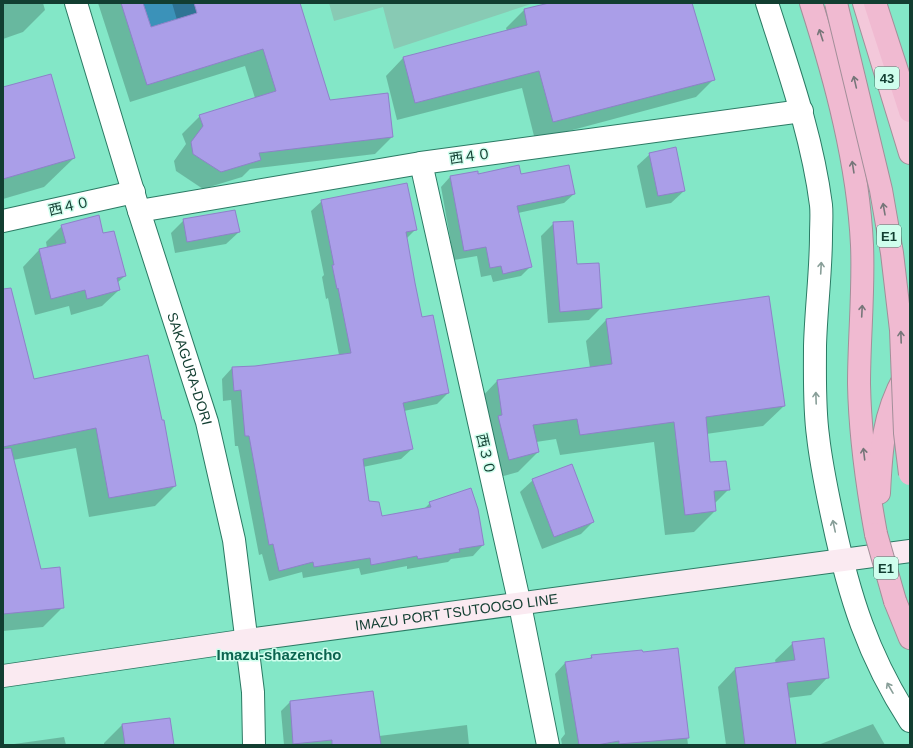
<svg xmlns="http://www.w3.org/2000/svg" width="913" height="748" font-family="Arial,'Noto Sans JP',sans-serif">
  <rect width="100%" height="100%" fill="#83e7c7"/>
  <path fill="#88cab4" d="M329 3H534L394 49 383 7 334 21Z"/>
  <path fill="#3b92b9" d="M143 3H194L197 13 151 27Z"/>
  <g fill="#0003">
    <path d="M3 3H43L45 10 23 32 3 39Z"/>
    <path d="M98 3H142L150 28 177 20 172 3H299L330 101 392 137 375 154 250 169 242 177 203 189 176 171 174 161 186 144 182 134 200 116 255 98 245 66 130 102Z"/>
    <path d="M553 3H691L714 79 696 97 535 140 522 88 397 120 386 76 403 58 507 31 506 28 524 10Z"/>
    <path d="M3 88 74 158 44 187 3 199Z"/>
    <path d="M650 154 684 191 671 203 646 208 637 166Z"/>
    <path d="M478 175 574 194 564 203 518 213 531 266 521 276 493 282 491 275 481 277 477 256 454 260 441 187 450 177Z"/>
    <path d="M322 201 416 229 406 239 421 319 448 393 437 404 404 411 412 449 401 459 363 467 368 502 381 518 423 510 430 503 483 545 473 556 451 559 448 562 407 569V566L361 575 359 568 303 578 302 572 269 581 262 554 259 555 238 446H235L231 400 223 401 222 379 232 368 255 367 339 355 328 298 326 299 322 277 324 275 311 211Z"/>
    <path d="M184 220 239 232 226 244 175 253 171 233Z"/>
    <path d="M554 223 601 308 589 320 548 323 541 236Z"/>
    <path d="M62 226 103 235 125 276 117 283 119 290 102 306 71 315 69 306 35 315 23 267 39 250 47 248 46 242Z"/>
    <path d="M3 308 33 380 175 486 155 506 89 517 76 448 13 460 41 570 63 607 43 627 3 631Z"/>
    <path d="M606 320 784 406 763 426 706 434 709 464 729 489 714 504 715 511 694 532 665 535 654 442 560 455 556 439 536 442 538 452 518 472 489 480 477 402 497 381 590 368 586 341Z"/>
    <path d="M533 480 593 522 581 534 542 549 520 492Z"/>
    <path d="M793 643 828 677 811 695 788 698 795 745H726L718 687 735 669 776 664 775 660Z"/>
    <path d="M677 649 688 745H562L561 739 565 734 555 674 565 663 588 660 592 656 642 653Z"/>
    <path d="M290 702 379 736 467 725 469 745H284L281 711Z"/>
    <path d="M169 719 173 745H104V743L122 725Z"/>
    <path d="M873 724 885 745H818Z"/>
    <path d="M64 737 66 745H7Z"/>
  </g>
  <g fill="#aa9ee8" stroke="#8e81c9">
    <path d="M121 3H143L151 27 197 13 194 3H300L330 100 388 93 393 137 259 153 261 160 221 172 193 154 191 142 203 126 199 115 276 91 263 49 147 85Z"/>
    <path d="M549 3H692L715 80 553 122 539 71 415 103 403 57 527 25 524 9Z"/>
    <path d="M51 74 75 158 3 179V87Z"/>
    <path d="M676 147 685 191 658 196 649 153Z"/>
    <path d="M519 165 521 174 569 165 575 194 517 206 532 267 503 274 501 266 490 268 486 247 464 251 450 176 478 171V174Z"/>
    <path d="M407 183 417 230 406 232 415 283 422 317 433 315 449 393 403 403 413 449 363 459 369 501 379 502 382 516 431 507 429 502 471 488 478 509 484 545 459 549 460 552 418 559 417 556 371 565 370 558 314 567 313 562 279 571 273 544 269 545 249 436H245L241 390 234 391 232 367 255 366 351 353 338 288 337 289 332 265H334L321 200Z"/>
    <path d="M235 210 240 232 187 242 183 219Z"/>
    <path d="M99 215 103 233 114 231 126 276 117 278 120 290 87 299 85 290 51 299 39 249 66 243 61 225Z"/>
    <path d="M573 221 577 264 599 263 602 308 560 312 553 222Z"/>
    <path d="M11 288 34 379 148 355 162 420H164L176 486 109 498 96 428 3 447V289Z"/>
    <path d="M769 296 785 406 706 417 710 462 726 461 730 490 714 491 716 511 685 515 674 422 580 435 577 419 533 425 539 452 509 460 498 416 502 415 497 380 612 364 606 319Z"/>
    <path d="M11 448 41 569 60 567 64 608 3 614V449Z"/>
    <path d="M572 464 594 522 554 537 532 479Z"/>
    <path d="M824 638 829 678 787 683 796 745H745L735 668 795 660 792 642Z"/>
    <path d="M678 648 689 738 619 744V741L597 745H579L565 662 592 658 591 655 642 650 643 652Z"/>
    <path d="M373 691 381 745H332V740L293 744 290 701Z"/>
    <path d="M170 718 174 745H125L122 724Z"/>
  </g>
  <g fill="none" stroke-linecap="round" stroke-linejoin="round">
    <g stroke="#2b7a64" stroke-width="24">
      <g id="minor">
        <path d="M767 3C788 69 812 135 821 205 822 214 821 225 821 235 821 272 816 309 815 346 815 376 814 407 818 436 821 464 827 492 833 520 849 596 868 656 910 721"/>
        <path d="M421 163 520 605 548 745"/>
        <path d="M139 211 421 163 802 111"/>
        <path d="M3 221 134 192"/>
      </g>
    </g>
    <g stroke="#2b7a64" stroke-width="24">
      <g id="tertiary">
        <path id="s1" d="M76 3 139 211 207 422 234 540 253 692 254 745"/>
      </g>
    </g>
    <g stroke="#2b7a64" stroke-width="24">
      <g id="secondary">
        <path id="s2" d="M3 676 248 640 910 551"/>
      </g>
    </g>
    <g stroke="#a28f99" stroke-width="24">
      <path id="trunk" d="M864 3 910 153"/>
    </g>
    <g stroke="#a28f99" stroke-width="24">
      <g id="motorway">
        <path d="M811 3C836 81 858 163 862 245 864 291 859 338 859 384 860 435 867 485 876 534"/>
        <path d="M875 3 910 111"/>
        <path d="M879 493C881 450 883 415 905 376"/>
        <path d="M895 601 910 638"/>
      </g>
    </g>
    <use href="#minor" stroke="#fff" stroke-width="22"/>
    <use href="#tertiary" stroke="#fff" stroke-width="22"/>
    <use href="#secondary" stroke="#faeaf1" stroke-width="22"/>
    <use href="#trunk" stroke="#f3c8da" stroke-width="22"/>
    <use href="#motorway" stroke="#f0bad1" stroke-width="22"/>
    <g stroke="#a28f99" stroke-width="24" stroke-linecap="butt">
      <g id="motorway-bridge">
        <path d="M836 3 881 190 892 253 901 330 905 433 910 474"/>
        <path d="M876 534 895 601"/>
      </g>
    </g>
    <use href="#motorway-bridge" stroke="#f0bad1" stroke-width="22"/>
  </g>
  <defs><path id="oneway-shaft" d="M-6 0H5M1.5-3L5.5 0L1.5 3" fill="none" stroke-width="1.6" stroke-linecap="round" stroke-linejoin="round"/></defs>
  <g stroke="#767679">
    <use href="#oneway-shaft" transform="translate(821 35) rotate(-108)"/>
    <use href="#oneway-shaft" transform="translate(855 82) rotate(-103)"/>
    <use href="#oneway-shaft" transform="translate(853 167) rotate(-99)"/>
    <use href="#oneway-shaft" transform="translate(884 209) rotate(-100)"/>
    <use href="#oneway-shaft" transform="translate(862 311) rotate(-87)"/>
    <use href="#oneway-shaft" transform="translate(901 337) rotate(-92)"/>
    <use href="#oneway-shaft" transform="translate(864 454) rotate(-97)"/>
  </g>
  <g stroke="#889e98">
    <use href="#oneway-shaft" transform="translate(821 268) rotate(-87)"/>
    <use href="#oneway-shaft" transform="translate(816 398) rotate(-92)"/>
    <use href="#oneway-shaft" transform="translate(834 526) rotate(-102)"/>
    <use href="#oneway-shaft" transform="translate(890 688) rotate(-120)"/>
  </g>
  <g text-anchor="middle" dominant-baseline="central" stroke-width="3" stroke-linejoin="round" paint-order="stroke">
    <g fill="#cffeed" stroke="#4b7869" stroke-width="1">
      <rect x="875" y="67" width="24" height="22" rx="3"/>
      <rect x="877" y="225" width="24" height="22" rx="3"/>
      <rect x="874" y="557" width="24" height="22" rx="3"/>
    </g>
    <g font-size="13" font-weight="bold" fill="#123e31">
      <text x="887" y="78">43</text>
      <text x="889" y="236">E1</text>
      <text x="886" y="568">E1</text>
    </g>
    <g font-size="14" fill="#123e31" stroke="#cffeed">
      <text transform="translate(470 156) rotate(-8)">西４０</text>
      <text transform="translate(69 206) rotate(-13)">西４０</text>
      <text stroke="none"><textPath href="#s1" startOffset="383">SAKAGURA-DORI</textPath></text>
      <text transform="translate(486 454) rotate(77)">西３０</text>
      <text stroke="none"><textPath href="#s2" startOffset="458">IMAZU PORT TSUTOOGO LINE</textPath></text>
    </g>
    <g font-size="15" font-weight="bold" fill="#0b644f" stroke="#cffeed">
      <text x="279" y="654">Imazu-shazencho</text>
    </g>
  </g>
  <rect width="913" height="748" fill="none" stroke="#123e31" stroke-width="8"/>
</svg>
